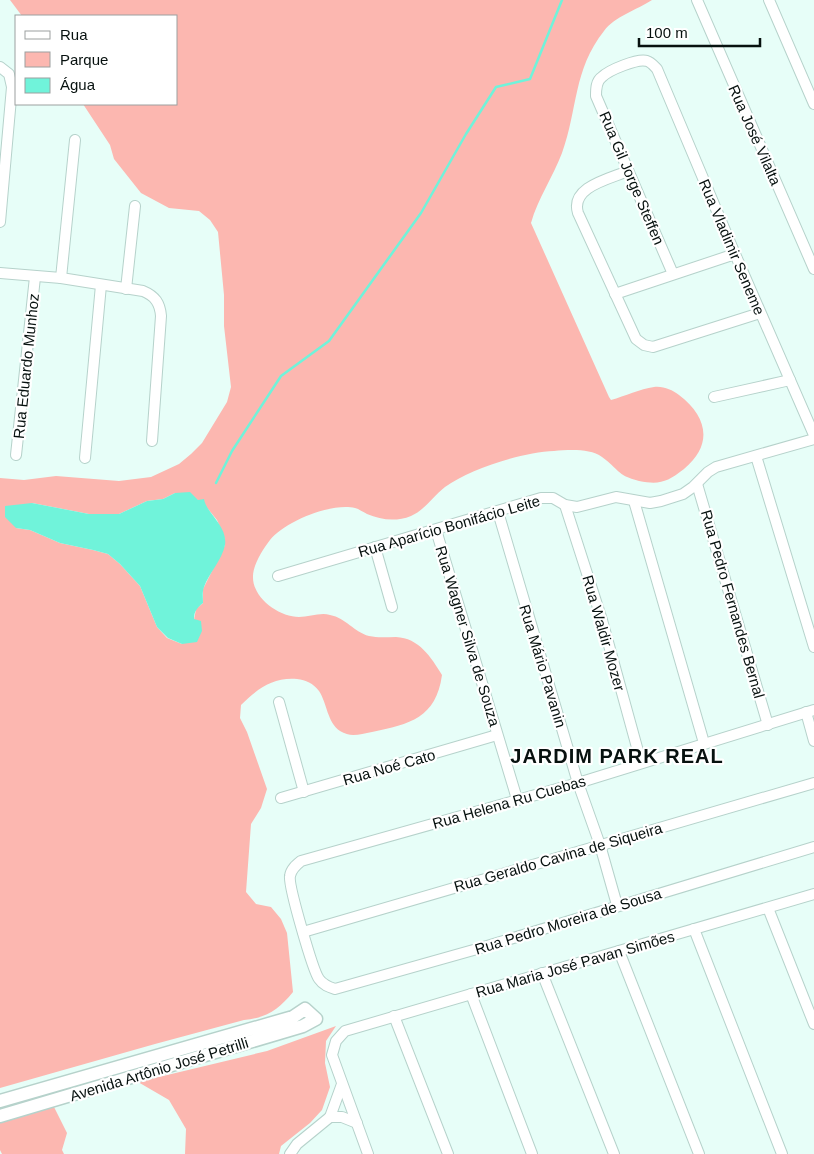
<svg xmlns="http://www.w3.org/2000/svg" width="814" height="1154" font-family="Helvetica,sans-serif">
  <rect width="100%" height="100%" fill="#e7fef8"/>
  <g fill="#fcb7b0" fill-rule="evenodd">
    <path d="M10 0H652C637 10 615 16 604 31 573 70 578 109 562 153 553 177 538 198 531 223L609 397 611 400C625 396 640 389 654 387 664 386 672 390 679 395 708 417 713 445 684 469 667 482 660 485 639 481 616 475 619 469 602 457 590 448 568 450 554 451 523 452 470 469 445 487 433 496 425 510 411 516 396 522 381 520 367 514 363 512 359 509 355 508 332 502 284 522 270 540 263 549 253 565 253 576 252 598 279 617 299 617 309 617 321 612 330 615 346 618 354 632 369 636 378 638 386 637 396 637 419 638 431 657 442 675 436 718 410 724 372 732 360 734 351 738 340 731 327 722 327 703 319 691 313 683 306 680 297 679 273 677 257 689 241 705L240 718 247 732 267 789 261 808 251 824 246 892 256 904 271 907 281 919 287 933 293 992C279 1009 267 1018 244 1020L155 1044 0 1088V478L24 480 56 476 119 481 151 477 179 464 191 454 202 443 227 402 231 387 224 326V295L218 232 210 220 199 211 169 208 141 193 114 159 110 145 83 104H176V16H22ZM175 493 198 500 204 504 217 520 224 536 225 545 203 589V603L196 609 194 620 182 644 167 638 157 627 140 586 120 564 108 554 93 550 60 543 30 530 16 528 32 503 89 514H119L147 501 163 499Z"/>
    <path d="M336 1026 326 1041 325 1063 330 1087 322 1110 310 1123 281 1146 279 1154H185L186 1129 169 1100 138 1082 267 1051Z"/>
    <path d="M54 1107 67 1133 62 1150 64 1154H2L0 1150V1123Z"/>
  </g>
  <path fill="#70f3da" d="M190 492 198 500 204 499C206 513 228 526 225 545 222 560 209 573 204 587 202 592 203 598 203 603 197 608 194 611 194 619L201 621 202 631 197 642 182 644 168 638 157 627 140 586 120 564 108 554 93 550 60 543 30 530 16 528 5 517V506L32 503 89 514H119L147 501 163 499 175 493Z"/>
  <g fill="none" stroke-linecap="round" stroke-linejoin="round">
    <path stroke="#70f3da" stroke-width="2.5" d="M216 483 232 451 281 376 329 341 421 213 466 134 496 87 530 79 562 0"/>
    <g stroke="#b6d2cb" stroke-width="12">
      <g id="minor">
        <path d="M697 0 814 269"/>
        <path d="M769 0 814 104"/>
        <path d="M0 67 9 74 12 87 0 222"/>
        <path d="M628 171C609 179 570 187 578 213L636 339 644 345 653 347 760 313"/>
        <path d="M0 273 61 278 143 291C155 296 160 303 161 316L152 441"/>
        <path d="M673 274 596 96C596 89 596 81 602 77 609 70 638 58 647 61 651 62 654 66 657 69L735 254 814 435"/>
        <path d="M61 278 75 140"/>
        <path d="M126 289 135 206"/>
        <path d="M615 294 735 254"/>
        <path d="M714 397 790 380"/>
        <path d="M16 455 35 277"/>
        <path d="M756 456 814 647"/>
        <path d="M85 458 101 285"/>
        <path d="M697 484 768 725"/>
        <path d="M634 501 704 743"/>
        <path d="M565 505 602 620 641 762"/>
        <path d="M498 512 578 783 600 845 617 905"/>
        <path d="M436 530 517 799"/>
        <path d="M375 547 392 607"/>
        <path d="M278 576 541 498H553L565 505 577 507 616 497 650 503 661 501 683 494 693 487 708 472 716 467 814 439"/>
        <path d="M279 702 304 792"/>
        <path d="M814 710 578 783 301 861C296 865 291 869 290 876 288 885 313 971 319 979 323 985 329 987 335 989L477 949 814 847"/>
        <path d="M806 712 814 741"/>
        <path d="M281 798 497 735"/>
        <path d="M768 908 814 1024"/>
        <path d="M694 929 782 1154"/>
        <path d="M303 932 814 783"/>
        <path d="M619 951 699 1154"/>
        <path d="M542 973 614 1154"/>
        <path d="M471 994 532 1154"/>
        <path d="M394 1016 448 1154"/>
        <path d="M342 1084 330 1117H342L357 1123"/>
        <path d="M290 1154 297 1144 330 1117"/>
        <path d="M368 1154 332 1055 336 1041 345 1031 814 894"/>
      </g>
    </g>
    <g stroke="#b6d2cb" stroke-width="15">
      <path id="tertiary" d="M0 1101 293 1017 305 1009 316 1019 303 1026 0 1116"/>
    </g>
    <use href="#minor" stroke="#fff" stroke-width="10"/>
    <use href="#tertiary" stroke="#fff" stroke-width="12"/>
  </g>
  <g text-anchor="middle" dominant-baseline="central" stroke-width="4.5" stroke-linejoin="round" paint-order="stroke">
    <g font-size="15" fill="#07110f" stroke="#fff">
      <text transform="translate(755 135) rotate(66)">Rua José Vilalta</text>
      <text transform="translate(632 178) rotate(67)">Rua Gil Jorge Steffen</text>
      <text transform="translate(732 247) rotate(67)">Rua Vladimir Seneme</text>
      <text transform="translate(26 366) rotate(-84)">Rua Eduardo Munhoz</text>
      <text transform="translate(449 526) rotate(-16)">Rua Aparício Bonifácio Leite</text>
      <text transform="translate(733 604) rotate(74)">Rua Pedro Fernandes Bernal</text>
      <text transform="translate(604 633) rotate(74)">Rua Waldir Mozer</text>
      <text transform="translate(468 636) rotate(73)">Rua Wagner Silva de Souza</text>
      <text transform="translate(543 666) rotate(73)">Rua Mário Pavanin</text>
      <text transform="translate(389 767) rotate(-16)">Rua Noé Cato</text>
      <text transform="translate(509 802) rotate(-16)">Rua Helena Ru Cuebas</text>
      <text transform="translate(558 857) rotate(-16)">Rua Geraldo Cavina de Siqueira</text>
      <text transform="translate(568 921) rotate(-17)">Rua Pedro Moreira de Sousa</text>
      <text transform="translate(575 964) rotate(-16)">Rua Maria José Pavan Simões</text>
      <text transform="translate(159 1069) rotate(-17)">Avenida Artônio José Petrilli</text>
    </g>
    <g font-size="20" font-weight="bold" letter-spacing="1" fill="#07110f" stroke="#fff">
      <text x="617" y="756">JARDIM PARK REAL</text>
    </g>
  </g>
  <rect x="15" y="15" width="162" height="90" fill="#ffffff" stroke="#9ca09f"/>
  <rect x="25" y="31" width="25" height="8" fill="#ffffff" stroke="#9ca09f"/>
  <text x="60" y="40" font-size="15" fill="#07110f">Rua</text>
  <rect x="25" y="52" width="25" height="15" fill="#fcb7b0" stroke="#9ca09f"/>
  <text x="60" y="65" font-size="15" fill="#07110f">Parque</text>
  <rect x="25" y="78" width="25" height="15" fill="#70f3da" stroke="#9ca09f"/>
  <text x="60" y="90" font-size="15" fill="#07110f">Água</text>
  <path d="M639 38v8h121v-8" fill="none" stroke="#07110f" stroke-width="2.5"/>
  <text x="646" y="38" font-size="15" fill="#07110f" stroke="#ffffff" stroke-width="4" paint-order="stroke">100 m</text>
</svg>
